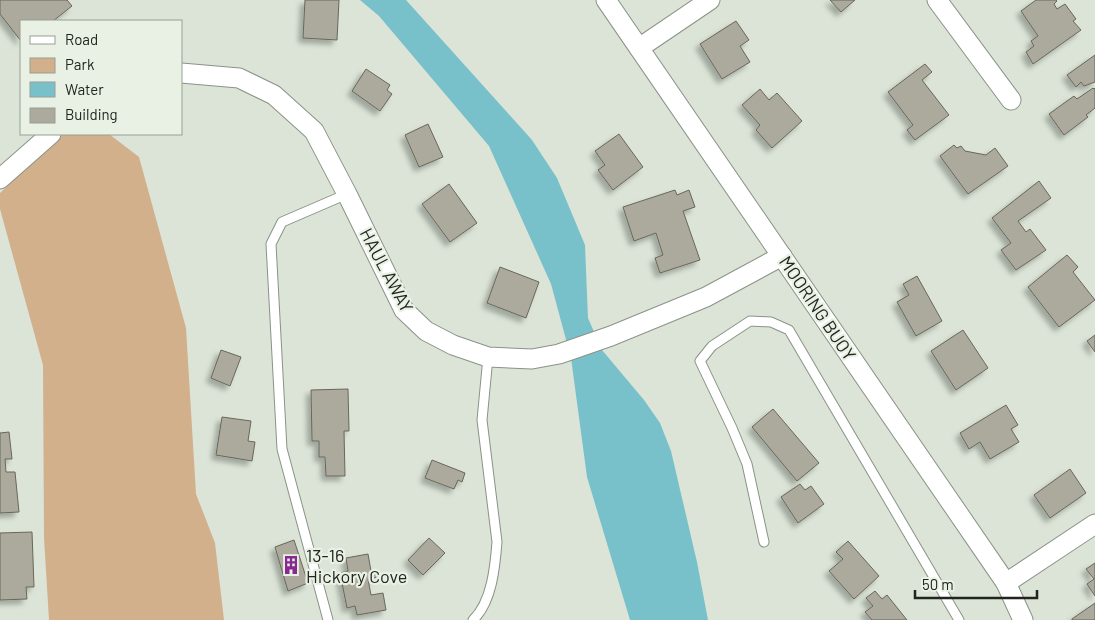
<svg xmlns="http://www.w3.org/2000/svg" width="1095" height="620" font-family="Barlow,sans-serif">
  <defs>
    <filter id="shadow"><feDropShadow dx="-4.5" dy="4.5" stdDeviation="2.5" flood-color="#0004"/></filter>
  </defs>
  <rect width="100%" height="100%" fill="#dbe4d7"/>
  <path fill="#d2b08c" d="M62 134H109L139 157 186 328 196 494 215 543 224 620H49L44 538 43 365 0 209V193Z"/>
  <path fill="#79c1ca" d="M360 0H406L532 140 557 178 585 245 588 318 602 350 644 400 660 423 671 451 697 562 708 620H630L587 477 571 358 551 284 489 146 379 16Z"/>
  <g fill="#abaa9c" stroke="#68675a" filter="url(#shadow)">
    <path d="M0 0H67L72 6 53 21H21V41L0 14Z"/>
    <path d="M305 0H339L337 40 303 38Z"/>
    <path d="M830 0H855L841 12Z"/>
    <path d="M1036 0H1056L1057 1 1054 4 1057 9 1065 4 1076 19 1073 21 1081 30 1033 64 1026 52 1034 46 1031 41 1038 36 1021 11Z"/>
    <path d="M736 21 749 40 740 46 750 62 722 79 700 44Z"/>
    <path d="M1095 55V82L1084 86 1081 82 1076 87 1067 75Z"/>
    <path d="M925 64 932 72 922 80 949 115 915 140 907 130 913 125 888 92Z"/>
    <path d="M366 69 390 85 387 90 392 94 380 111 352 91Z"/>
    <path d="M1093 88 1094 89 1095 88V108L1086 115 1088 117 1064 135 1049 114 1074 96 1077 99Z"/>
    <path d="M760 89 769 100 777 93 802 121 772 148 756 130 760 125 742 105Z"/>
    <path d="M428 124 443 157 419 167 405 135Z"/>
    <path d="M619 134 643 167 613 190 598 170 605 165 595 151Z"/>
    <path d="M954 145 957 148 961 146 965 151 986 155 995 148 1008 166 968 194 940 156Z"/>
    <path d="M1039 181 1051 198 1018 221 1026 232 1030 229 1046 250 1016 270 1001 250 1011 243 992 218Z"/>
    <path d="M449 184 477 223 450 242 422 204Z"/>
    <path d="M675 190 677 195 689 190 695 207 683 211 700 260 660 273 655 258 663 255 656 233 634 241 623 207Z"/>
    <path d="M1067 255 1078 267 1073 272 1095 300 1059 327 1028 287Z"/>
    <path d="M500 267 539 282 526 318 487 303Z"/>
    <path d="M917 276 942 321 916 336 897 302 909 295 903 284Z"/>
    <path d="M963 330 988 368 956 390 931 351Z"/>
    <path d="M1095 335V352L1087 341Z"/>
    <path d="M221 350 241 357 230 386 211 378Z"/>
    <path d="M348 389 349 431H344L345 476H326L325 457H319V441H312L311 390Z"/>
    <path d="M1006 405 1018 425 1011 429 1019 442 990 459 980 442 969 449 960 433Z"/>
    <path d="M773 409 819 463 797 481 752 427Z"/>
    <path d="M222 417 251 421 248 441 255 442 252 461 216 455Z"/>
    <path d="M9 432 12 459H5L6 472H15L19 512 0 513V433Z"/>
    <path d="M432 460 465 473 462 482 458 480 454 489 425 478Z"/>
    <path d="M1070 469 1086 493 1050 518 1034 495Z"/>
    <path d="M800 484 805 490 811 486 824 504 798 523 781 497Z"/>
    <path d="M32 532 34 587H26L27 599 0 600V533Z"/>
    <path d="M429 538 445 553 423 575 408 560Z"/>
    <path d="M294 540 308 583 288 591 275 547Z"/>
    <path d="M848 541 879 576 854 599 829 571 843 559 836 552Z"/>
    <path d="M368 554 371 571 377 570 378 577 368 579 371 595 383 593 386 610 357 615 355 606 347 608 340 573 348 571 346 558Z"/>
    <path d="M1095 563V596L1087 584 1094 579 1086 569Z"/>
    <path d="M875 591 882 599 887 595 907 620H872L865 612 873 606 866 598Z"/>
    <path d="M1095 603V620H1072V619Z"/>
  </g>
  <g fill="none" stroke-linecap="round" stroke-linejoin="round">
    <g stroke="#8a9387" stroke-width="11">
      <g id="lane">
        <path d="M764 542 747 464 732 428 700 361 712 346 750 321 771 322 789 330 959 620"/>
        <path d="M328 620 282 449 271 244 282 222 347 194"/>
        <path d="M473 620C492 602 495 567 497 542L482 420 488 357"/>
      </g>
    </g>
    <g stroke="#8a9387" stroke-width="21">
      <g id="street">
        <path d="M606 0 1006 583 1023 620"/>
        <path d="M937 0 1011 100"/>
        <path d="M639 48 710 0"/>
        <path d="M181 73 239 78 274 95 314 131 347 194 404 310 426 331 453 345 488 357 532 359 559 354 611 336 706 297 782 256"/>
        <path d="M0 179 51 134"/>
        <path d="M1006 583 1095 524"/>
      </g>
    </g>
    <use href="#lane" stroke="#fff" stroke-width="9"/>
    <use href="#street" stroke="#fff" stroke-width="19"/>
  </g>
  <defs>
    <g id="building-bare" transform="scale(1.5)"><path d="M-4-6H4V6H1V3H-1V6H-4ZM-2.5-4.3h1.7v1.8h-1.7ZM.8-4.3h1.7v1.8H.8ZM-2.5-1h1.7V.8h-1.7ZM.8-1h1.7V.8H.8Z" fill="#882891" stroke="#e8f1e4" stroke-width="2.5" paint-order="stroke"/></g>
  </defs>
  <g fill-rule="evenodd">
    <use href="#building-bare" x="291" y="565"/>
  </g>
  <g text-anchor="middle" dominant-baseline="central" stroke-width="4.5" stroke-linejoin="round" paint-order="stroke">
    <g font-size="18" fill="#21241f" stroke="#e8f1e4">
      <text transform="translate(387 270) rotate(62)">HAUL AWAY</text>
      <text transform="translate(818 308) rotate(56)">MOORING BUOY</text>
    </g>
    <g font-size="18" fill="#21241f" stroke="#e8f1e4" text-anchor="start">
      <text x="306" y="555">13-16<tspan x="306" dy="21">Hickory Cove</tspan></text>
    </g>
  </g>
  <rect x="20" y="20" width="162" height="115" fill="#e8f1e4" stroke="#989f95"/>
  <rect x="30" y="36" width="25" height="8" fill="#ffffff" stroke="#989f95"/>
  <text x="65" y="45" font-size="15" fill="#21241f">Road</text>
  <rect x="30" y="58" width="25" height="15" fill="#d2b08c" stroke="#989f95"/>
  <text x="65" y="70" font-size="15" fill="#21241f">Park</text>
  <rect x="30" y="82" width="25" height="15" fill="#79c1ca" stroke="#989f95"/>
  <text x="65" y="95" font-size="15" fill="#21241f">Water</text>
  <rect x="30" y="108" width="25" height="15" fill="#abaa9c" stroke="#989f95"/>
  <text x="65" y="120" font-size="15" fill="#21241f">Building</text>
  <path d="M915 590v8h122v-8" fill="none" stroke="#21241f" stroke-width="2.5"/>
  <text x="922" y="590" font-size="15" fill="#21241f" stroke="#e8f1e4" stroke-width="4" paint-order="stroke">50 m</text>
</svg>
